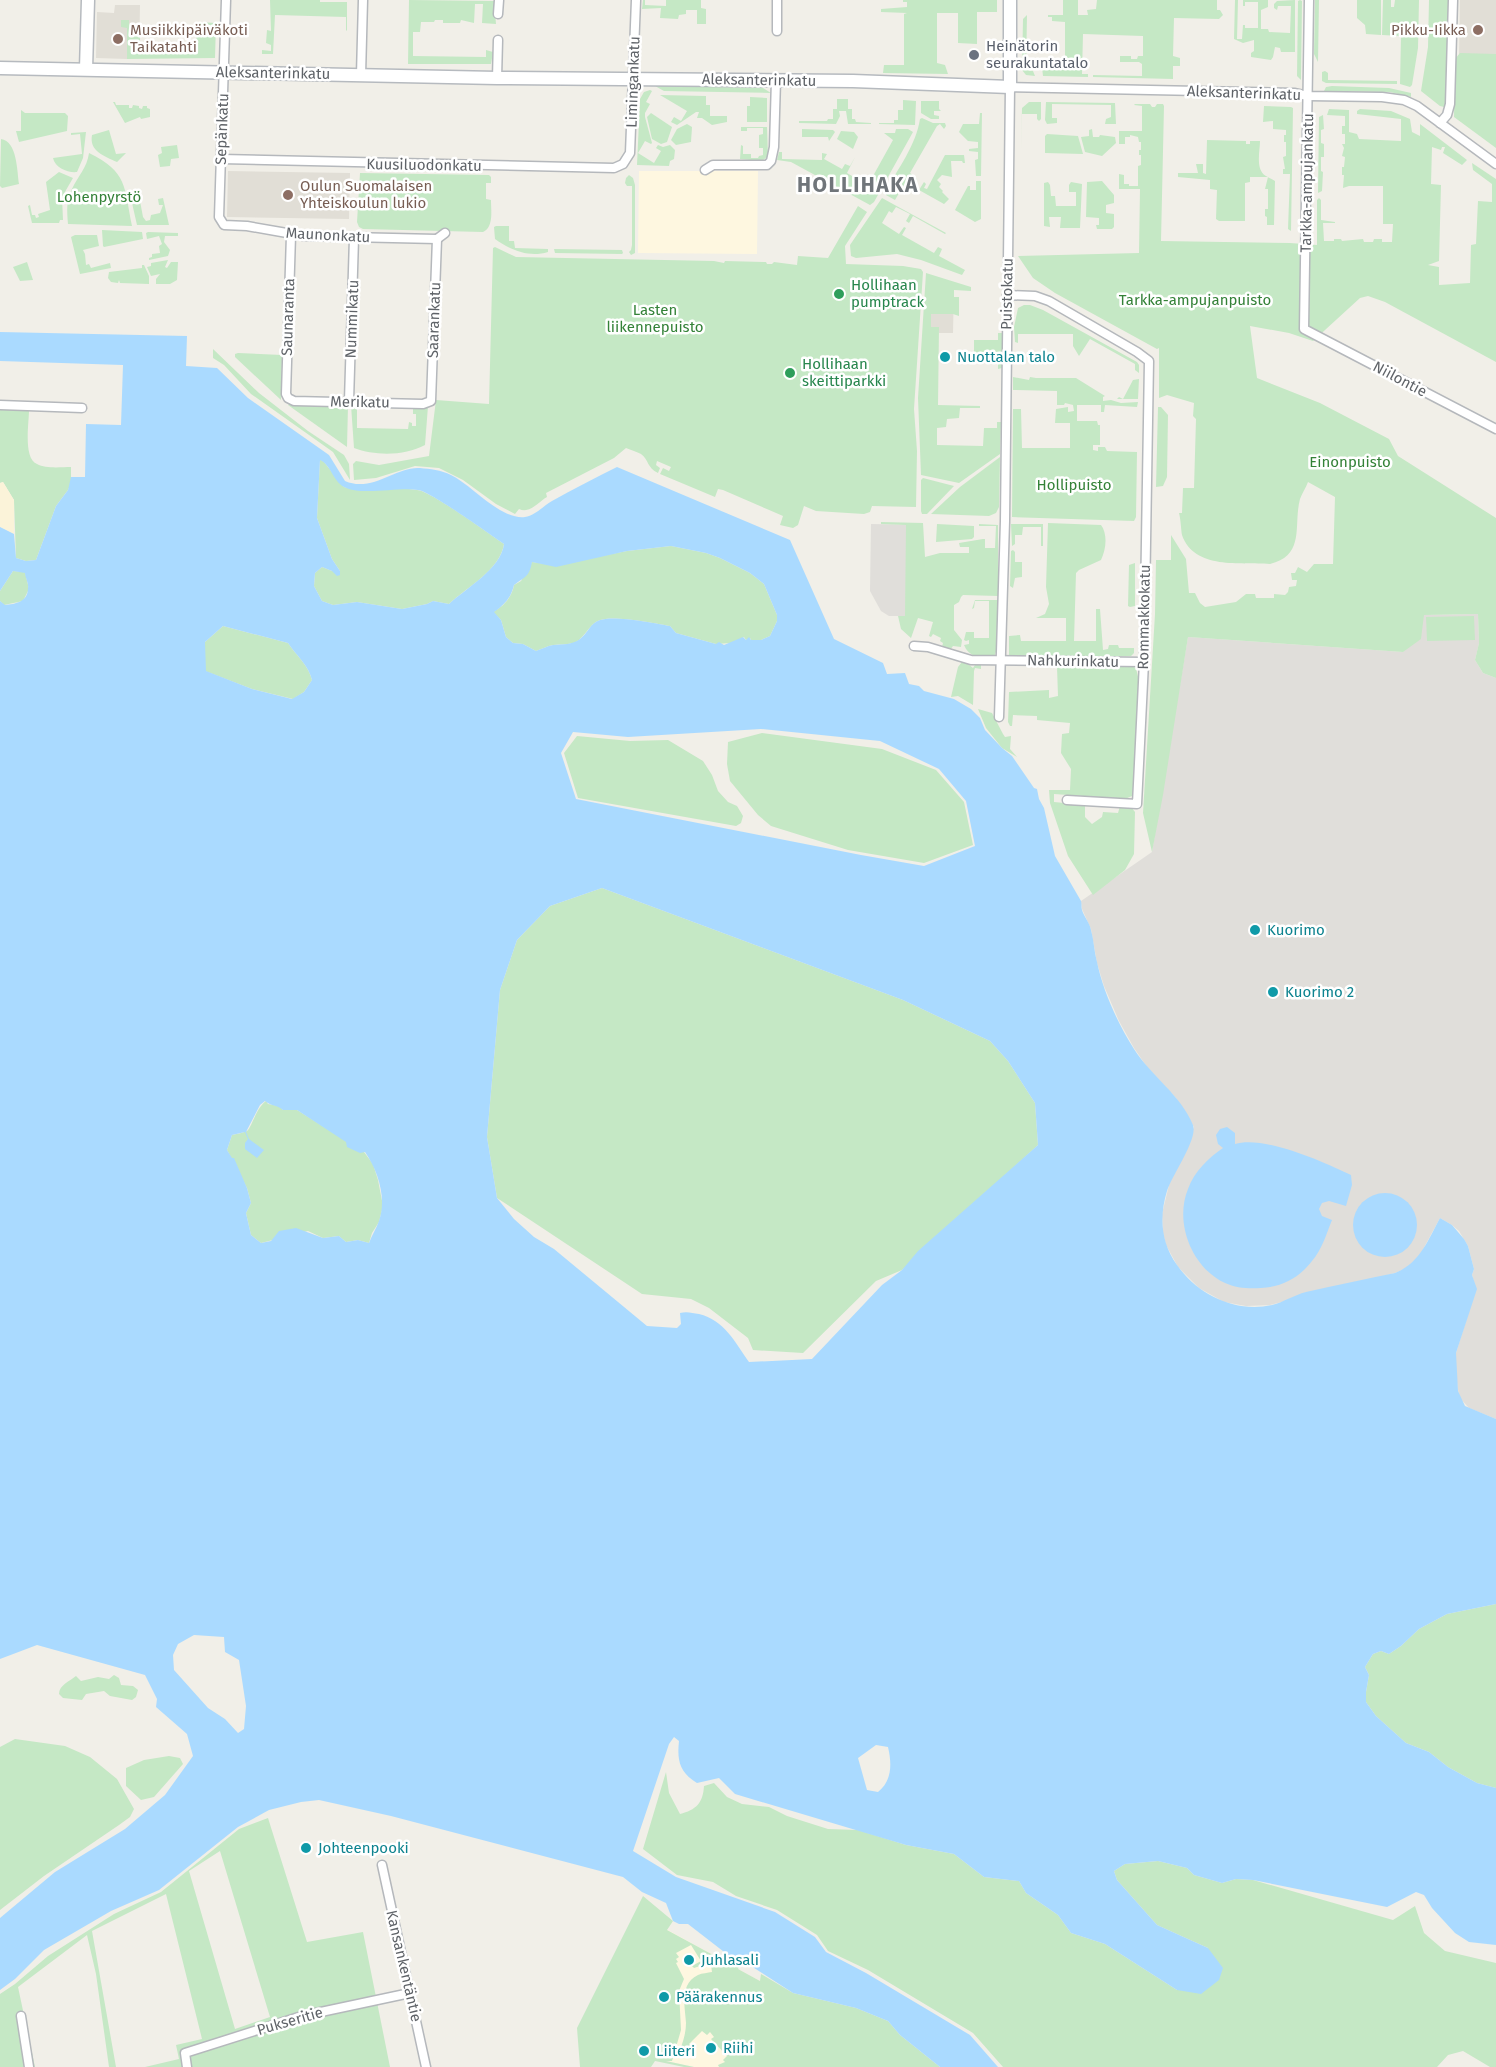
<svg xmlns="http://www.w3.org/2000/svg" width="1496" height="2067" font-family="'Fira Sans',sans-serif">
  <rect width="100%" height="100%" fill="#f1efe8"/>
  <g fill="#fef7e0">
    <path d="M639 171H758L757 254 638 253Z"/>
    <path d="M666 1929 715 1956 717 1955 723 1961 727 1963 728 1961 739 1967 738 1969 760 1981 732 2067H694L666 2061V2060L672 2061Z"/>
  </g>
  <g fill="#e0deda">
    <path d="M871 524 923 525 922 616H889L881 611 870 591Z"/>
    <path d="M1478 614 1479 643 1475 660 1483 673 1496 678V1419L1469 1408 1459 1397 1455 1367 1456 1353 1476 1289 1472 1275 1474 1269 1468 1246 1459 1231 1452 1225 1440 1218 1420 1255 1407 1268 1395 1273 1270 1305 1246 1306 1224 1302 1199 1288 1178 1267 1166 1245 1163 1233 1162 1214 1169 1185 1194 1127 1176 1098 1147 1067 1134 1048 1119 1021 1104 986 1097 963 1091 929 1082 909 1081 901 1152 852 1188 637 1403 652 1423 615Z"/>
  </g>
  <g fill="#e1ded6">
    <path d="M1460 0H1496V60L1459 59Z"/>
    <path d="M115 5H140L139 56 127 55V59L96 58 97 12 114 13Z"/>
    <path d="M228 171 350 173 349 219 227 217Z"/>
    <path d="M931 283 954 286 953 333H939L938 328 931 327Z"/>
  </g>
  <g fill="#c5e8c5" fill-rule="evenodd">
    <path d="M270 0H320V2H347V30L346 31V17L275 15 273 54H262V50L271 51V45L266 43 267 30 271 31Z"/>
    <path d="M409 0 494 1 496 24 482 23 483 4H475L474 23 461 20 460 23H443V20H435L434 22H421L420 32H413V56L486 57V50L493 52 491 64H408Z"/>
    <path d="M643 0H645V5L666 6V0H701V8L706 9V24H697V10H686V14L679 15 678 19 660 18 661 8 642 9Z"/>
    <path d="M903 0H997V12H977V44L958 43V13H937V63L945 65 948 74 883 73 884 65H904V14L907 13 881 12V9L907 7V2H903Z"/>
    <path d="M1063 0H1078V15H1088L1087 10 1096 9 1097 0H1217V10H1220L1223 15 1219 19 1174 18 1173 56 1180 58V66H1173V79L1093 77V75L1142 76V64L1139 62H1120V56H1131V59H1137L1138 56H1143V36L1083 34 1082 74H1088V77L1043 76 1042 67H1065V22L1052 21V17H1048V15H1063Z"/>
    <path d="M1235 0H1238L1237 39H1242L1243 25H1245V28H1258V2H1245V6H1243V0H1268V7L1261 10V29H1268L1269 32 1290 33 1291 6H1278L1277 10 1274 8V4L1277 1 1295 0V52H1281L1280 48 1275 47 1273 57 1271 60 1251 57V53L1254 51V40L1243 43 1234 39Z"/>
    <path d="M1300 0 1302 1 1301 80 1297 76 1298 1Z"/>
    <path d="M1315 0H1319L1318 62 1314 54Z"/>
    <path d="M1357 0H1381V35L1366 34 1365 25 1357 18Z"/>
    <path d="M1383 0H1391V7H1394L1395 0H1419L1418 48 1412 85 1410 87 1400 84 1401 36 1382 35Z"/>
    <path d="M1429 0H1449L1446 101 1444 107 1440 106 1421 91 1428 47Z"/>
    <path d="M1027 15 1026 70 1033 71 1035 76 1026 75 1022 70 1023 19Z"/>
    <path d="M121 20H129V24H140V50L196 51 197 22 216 23 215 58 127 59V28L121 27Z"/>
    <path d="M1460 53 1496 54V148L1454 117 1455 59Z"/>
    <path d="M1325 71 1328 73V80L1397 81V84L1326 83 1322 81V72Z"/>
    <path d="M655 86 763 88 771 93 664 91Z"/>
    <path d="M1332 86 1389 88 1411 93V97L1390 92 1324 91 1326 87Z"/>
    <path d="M650 90 652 91 646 102 650 104 645 113V117L652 143 651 144 645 141 638 153 654 163 661 151 656 148 658 145 663 147 670 145 675 150 674 159 670 161 669 166 637 165 640 99 644 92Z"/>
    <path d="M660 95 706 96V105H710V116H727V122L712 125 702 118H697L699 112H696L677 125 671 122 674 117 681 121 687 111Z"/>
    <path d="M750 97 767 98V122H747V106H750Z"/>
    <path d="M837 99H848V109H852V119H855L856 122 871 123V124H848L846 111H839L840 116 836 124 799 123V121H827L828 119H833V109H837Z"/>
    <path d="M903 100 916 101 915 125 879 124V123H894V120H898V110H903Z"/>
    <path d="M921 101H939V109L941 111H934V115L939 116V119H931L921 113Z"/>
    <path d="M113 102H115L116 105H129V108H132L133 105 139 106V108L142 109 143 106H147V108L150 109V117L141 119 140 117 125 123Z"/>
    <path d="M1029 102H1041V119L1039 121 1037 119V114H1022L1021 153 1022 108Z"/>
    <path d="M1046 102 1115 103 1116 124H1105L1106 119 1111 117V105L1052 104V118H1057V123L1047 124 1045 120Z"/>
    <path d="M1135 104H1150L1152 107H1155L1157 104H1163L1164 106 1161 241 1290 243 1317 245V200L1319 198 1321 200V220L1335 222V223H1323L1324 241H1334V239H1341L1342 241 1363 239 1364 242H1373L1374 239H1382V242H1392L1393 224H1383V186H1349L1343 188 1344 175H1342V167H1344L1345 157 1342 156 1344 148 1342 144H1345V134H1342V126H1345V116L1327 115 1329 109 1349 110V132L1357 134 1359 139 1401 141V119L1357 114V111L1360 109 1391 111 1410 119 1412 132 1420 136V124L1467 160 1462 165 1443 153 1445 147H1442L1441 150 1432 147 1431 184 1441 185 1439 261 1428 265 1439 267V285L1470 283 1471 245 1476 244 1478 201 1492 202V184L1473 170 1472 163 1496 179V362L1385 302 1368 296 1360 298 1313 341 1289 333 1250 326 1257 378 1320 403 1389 439 1398 456 1496 518V678L1483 673 1475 660 1479 643 1478 614 1424 615 1421 639 1403 652 1188 637 1163 795 1152 852 1143 813 1155 614 1156 560H1171V535L1186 559 1189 593H1195L1200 603 1205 607 1236 602 1246 594H1255L1256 598H1274V594L1285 595 1288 592 1289 587 1296 586 1297 580H1292L1291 573H1295L1298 567 1307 572 1314 564H1333L1335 497 1308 482C1306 488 1302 493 1300 499 1293 525 1306 555 1270 564 1241 562 1194 570 1182 535 1181 530 1181 521 1179 513H1182L1183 488H1194L1196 419 1193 416 1194 403 1167 395 1159 398V348L1157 349 1055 293 1033 278 1018 256 1139 253 1140 189H1119V174L1124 175V184H1129V186H1138V166L1141 165V155H1139V150H1141V142H1139L1138 137 1130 135V137H1125V144H1119V131H1142V106L1134 105Z"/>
    <path d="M1264 106 1291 107 1293 108 1291 231 1288 229 1290 174H1283V169H1285L1283 157 1286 156V142H1284V135H1286V130L1273 129V121L1263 122Z"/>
    <path d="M21 110 25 113H65L68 116 67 131 19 142 16 131H21Z"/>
    <path d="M651 113 672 127 667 142 661 144 652 139 647 117Z"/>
    <path d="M980 113H982L981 176H976L975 160 978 159V152L969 151V149L978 148V142L968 141 959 132 963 124H979Z"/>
    <path d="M1323 115 1324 129 1321 130V143L1324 144V157H1321V171L1323 172 1322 191 1318 193 1319 117Z"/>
    <path d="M922 118 933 123H945L946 126 944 129 940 124 937 126 910 173 917 179 913 187 905 183 895 200 886 195 885 192C898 169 916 145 920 119Z"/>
    <path d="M687 124 692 127 691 142 676 145 671 140 677 129Z"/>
    <path d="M741 127H767L768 156 762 161 740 159 741 145 743 146V154H751V158H758L759 156 763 155V148H759V135L763 134V128H747V131H741Z"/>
    <path d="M802 129 833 130 835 132 829 141 828 137H802Z"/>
    <path d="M896 129H908L913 132 874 202 870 205 791 162 777 160 779 152H782V159L822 160V153L827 154 824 159 842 169 845 164 850 166 855 157 847 173 857 179 859 175 868 180 870 175 873 176 893 140 884 133H895Z"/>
    <path d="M1092 129 1093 137H1099L1100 135 1115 137 1116 143 1102 156 1085 152 1081 137 1089 136V130Z"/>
    <path d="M109 130 116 154 126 153 117 162C104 156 89 151 92 135Z"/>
    <path d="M841 131 854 132 858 137 853 149 837 139Z"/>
    <path d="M86 132 83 158 77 172C68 173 55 168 53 158L82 154 80 134 71 135V133Z"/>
    <path d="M1047 134 1078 136 1083 154 1045 153V136Z"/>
    <path d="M1 139C17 141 17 170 19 184L2 188 0 186Z"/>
    <path d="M1207 140 1246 141V144H1250V141H1260C1260 151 1255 170 1266 176 1269 178 1272 179 1275 181L1274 225H1267V217L1265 216V209H1268V189H1265L1268 177H1250V182L1245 183V221H1219L1216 219 1217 190 1210 189V180L1178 177V173H1198L1196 164H1203V173L1206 174Z"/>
    <path d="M177 145 179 158 171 159 170 166 160 167 158 155 162 153 161 147Z"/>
    <path d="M89 153C128 172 124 187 132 226L68 224C67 211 66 200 72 189 78 176 87 168 89 153Z"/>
    <path d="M945 155H964L965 163H963L962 161H951L952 177 942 175 937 180 941 184 939 187 943 191 942 192 949 199 944 204 919 190 924 182 926 184 924 188 927 189Z"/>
    <path d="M59 172 73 178 62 197 63 220H60L59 223H32L28 206 30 205 32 215H35L36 218 39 217 38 214 50 210 46 182Z"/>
    <path d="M360 173 489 175 491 177V183H486V199L491 200C491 211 494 227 483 232L363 229 359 227 357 222Z"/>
    <path d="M629 175 633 178 635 185V253L631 255 629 252 631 250 632 245V186H627L625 183 626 178Z"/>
    <path d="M976 181H981V219L975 222 955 210 968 186H970V190H976Z"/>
    <path d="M1102 181 1114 195V203L1106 205V213L1114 214V227L1112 229H1097L1096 225H1099V218L1086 217 1087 182Z"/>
    <path d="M1048 182 1050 185 1051 196H1055L1056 206H1076V192H1069V185L1071 182 1082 184 1080 228H1060L1061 217H1049L1050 227 1044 226V183Z"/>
    <path d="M163 198 169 225H137L132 203 140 201 143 217 146 221 150 220 151 215 160 213 163 205H159L158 199Z"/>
    <path d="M882 198 946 233 945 234 913 216 909 223 906 221 910 214 896 207 892 213 889 211 882 223 899 234 904 227 906 228 902 235 934 253 938 247 942 249 939 256 965 270 962 275 921 260 897 254 856 258 851 256 850 245Z"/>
    <path d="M858 206 867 212 845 246 846 264 903 266 921 269 923 272 914 409 917 451 916 507 872 506 870 512 864 514 816 511 804 506 798 525 793 528 780 525 783 516 723 490 718 489 715 497 660 474 663 468 669 471 671 467 657 461 656 465 660 468 658 473C647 468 649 460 641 454 637 452 631 450 626 448L614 458 546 493 547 497C538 502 530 514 519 509L515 514 496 504 463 480 439 468 415 466 376 478 354 480 353 464 356 461 379 465 429 456 436 400 489 404 493 248 495 247 516 257 714 261 724 263 725 261 766 262 767 264H772L774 262 797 265 798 256 828 258Z"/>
    <path d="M496 226H509V241H514L515 248 548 249V252C529 258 510 250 495 239L494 227Z"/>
    <path d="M102 230 142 232 143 239 104 247 103 246Z"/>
    <path d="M148 232 178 233V236H165L164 242 170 250 168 256 149 260V258L152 257V254L160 253 159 246 162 244 159 236 147 239 146 233Z"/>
    <path d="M75 235H97L99 246 83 250 85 254 86 265 89 264 91 268 110 263 111 268 80 274 71 237Z"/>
    <path d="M554 249 622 250 623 253 622 254 555 253Z"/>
    <path d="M168 260 165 267 167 268 171 262H178L177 280 170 284H156V279L160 274 151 276 147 267 151 266V263Z"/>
    <path d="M27 262 33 280 20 281 13 267Z"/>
    <path d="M142 265H144L149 276V284L120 283 119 280 118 283 111 282 108 278 109 272 142 268Z"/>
    <path d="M926 273 971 287V291L954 290V297H959V316L953 314H931V327H939L938 405 980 406V408H960L959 418 947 419 946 427 937 428V445L983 446 984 428H997V422H1001L1000 454 959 483 921 475 918 398Z"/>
    <path d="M1024 305H1030L1043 310 1137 362 1139 365V373L1135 370V364L1090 339 1079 356 1073 346V334H1018V343L1015 342 1014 327 1018 308Z"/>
    <path d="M998 333H1002V368L998 369V363L974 362V340H998Z"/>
    <path d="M213 349 259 393 308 431 344 455 349 464 350 480 333 452 251 394 224 365 213 358Z"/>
    <path d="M238 353 282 355 281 400 235 357V354Z"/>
    <path d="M1013 377 1029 380 1030 377 1036 378H1076L1105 396 1103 397V401L1111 400 1121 403 1138 402 1137 407 1105 405 1104 412H1101V405H1077V421H1097L1098 425H1100V445H1093V450L1098 451V447H1105L1107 451 1137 452 1136 517 1134 521 1012 517 1013 409H1021L1022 448H1070V423H1055L1056 409 1068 407V412L1074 411 1073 405 1065 403 1064 405H1057V391L1013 390Z"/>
    <path d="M1139 379 1138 399H1117L1119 397 1123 399 1133 380Z"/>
    <path d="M289 404 348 406 347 447 288 405Z"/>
    <path d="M351 405H357V428L408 429 409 422 412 423V426H416V414H413V406H428L425 445C405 456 375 456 354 448Z"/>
    <path d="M1158 407H1161L1168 415 1167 477 1163 486 1156 487Z"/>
    <path d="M0 409 29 410C29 424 23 458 37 464 46 469 61 467 71 467V483L68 490 56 506 36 560 26 561 16 558 14 500 3 482 0 483Z"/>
    <path d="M1000 457 999 507 996 513 989 516 931 514 960 487Z"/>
    <path d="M320 459 324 462 344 487C368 494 393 486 417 490 431 491 489 534 504 544 500 570 467 587 449 604L433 601 427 604 402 609 357 602 333 605 322 601 314 586 315 573 322 567 332 571H340L332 559 317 518Z"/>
    <path d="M923 478 954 486 927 514H922L921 511V480Z"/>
    <path d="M881 522 923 523 925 557 940 553H969V547H960L959 543 983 539H985V548H995L996 526H979V524L998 525V596L963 595 961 597 959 602 954 605V630L962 640 961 647 953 646 950 650 942 647 943 643 940 641 941 638 933 634 931 637 929 636 933 622 918 618 911 638 901 629 898 616H905L906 525 881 524Z"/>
    <path d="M1048 523 1101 525C1108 534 1106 550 1101 560L1079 570 1076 573 1074 641H1096V609H1100L1103 650 1108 649 1109 645H1118L1119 648H1134V653L1131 656 1009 658V636L1020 635 1021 641H1066V618H1036L1045 614 1049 604 1046 587Z"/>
    <path d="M937 524 974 526V537L972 539 936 542Z"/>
    <path d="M1011 524H1043V546H1041V527H1023L1022 535H1015V544L1012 546Z"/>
    <path d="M671 546 706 553 720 558 750 573 764 584 777 615V621L770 636 761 640H751L750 638 746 640 744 637 731 643 716 644 676 633 670 626C655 623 612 615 600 620 589 624 586 636 576 642 569 645 561 644 553 645 547 646 542 649 536 651L523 644 513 643 506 637 501 620 493 612C504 606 512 597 514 585L521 581 532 562 553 565 627 551Z"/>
    <path d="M1013 550 1015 552V562H1022V577L1015 578 1013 588 1010 586 1011 551Z"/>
    <path d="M1135 563V606L1130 607 1128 606 1129 565Z"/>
    <path d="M13 571 25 572 29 589 23 601 4 605 0 601V591Z"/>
    <path d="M975 600H998L997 649 994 657C981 657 970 659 964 645L969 644V640L966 641 964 640 966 632H974V638H989V601H975L974 608 972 609Z"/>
    <path d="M1474 616 1475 640 1427 641 1426 617Z"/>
    <path d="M223 626 288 643C296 655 309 666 312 680L304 692 293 699 252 689 205 671V642Z"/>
    <path d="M962 662 968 664 973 668 975 665H981V669L975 668 974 671 973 705 958 696 951 697 958 667Z"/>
    <path d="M1131 666 1136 668 1139 681 1136 792 1132 796 1125 799 1054 794V802L1085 805V817L1092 824 1102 817 1103 812 1118 813 1120 806 1131 807 1135 812 1134 854 1125 870 1093 895 1068 856 1050 803 1049 790H1070L1071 769 1061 753 1062 734 1069 733 1070 723 1037 720V716L1013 715 1012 726H1010L1008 722 1009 692 1049 690V698L1058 696 1057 667Z"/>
    <path d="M978 709 992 713 1003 734 1005 737 1011 736 1010 749 1017 757 1002 748 986 728Z"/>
    <path d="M762 733 882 749 936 770 964 802 973 845 924 863 848 850 771 826 758 815 730 781 727 764 728 742Z"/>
    <path d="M577 736 630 741 668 740 703 761 712 775 718 791 728 802 737 806 743 816 741 823 736 826 578 798 564 753Z"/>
    <path d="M602 888 903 1000 990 1041 1008 1061 1035 1103 1038 1145 902 1270 876 1281 803 1353 753 1350 748 1338 709 1308 691 1299 642 1294 497 1198 487 1137 500 990 517 940 550 906Z"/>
    <path d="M266 1101 268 1104 279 1106 283 1110H297L364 1152 373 1164 378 1180 383 1206 379 1222 372 1233 369 1243 358 1240 346 1242 339 1236 323 1238 308 1231 261 1243 251 1235 246 1213 251 1203 247 1188 227 1150 232 1135C236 1134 243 1133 247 1131 252 1127 256 1108 266 1101Z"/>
    <path d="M1496 1604V1788L1477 1783 1448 1767 1429 1752 1406 1743 1376 1716 1366 1702V1692L1369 1675 1365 1667 1373 1654 1381 1651 1389 1654 1401 1646 1419 1629 1447 1614Z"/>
    <path d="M114 1675 119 1678 121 1685 133 1686 138 1690 136 1697 132 1700 110 1696 104 1691 86 1694 82 1700 63 1698 59 1694C59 1685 70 1681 76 1676L81 1681 98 1677 109 1679Z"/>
    <path d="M15 1739 65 1746 90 1757 117 1779 134 1809 130 1817 119 1825 44 1876 0 1910V1747Z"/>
    <path d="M169 1756 180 1758 183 1764 154 1797 141 1800 126 1786V1768L144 1760Z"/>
    <path d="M666 1772 669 1793 680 1814C696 1810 703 1803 704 1786L714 1783 727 1797 742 1804 769 1807 787 1816 828 1829 858 1830 906 1845 954 1854 984 1877 1019 1881 1026 1893 1058 1915 1071 1933 1105 1944 1177 1990 1208 1948 1157 1925 1117 1880 1114 1871 1125 1864 1158 1861 1187 1868 1194 1875 1222 1883 1236 1879 1253 1880 1393 1920 1415 1906 1424 1933 1445 1951 1496 1963V2067H1490L1463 2051 1448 2055 1437 2067H1003L973 2033 868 1970 828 1951 817 1935 777 1910 736 1896 713 1882 677 1875 643 1849Z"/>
    <path d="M268 1818 307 1942 363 1932 390 2067H145L179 2059 176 2045 202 2039 166 1894 92 1931 116 2067H109L96 1974 87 1935 18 1987 35 2067H0V1994L15 1984 48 1956 114 1914 161 1892 239 1829ZM220 1851 270 2017 235 2029 189 1871Z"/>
    <path d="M643 1896 673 1921 667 1930 715 1956 717 1955 727 1963 728 1961 739 1967 738 1969 760 1981 761 1974 793 1993 856 2008 888 2021 900 2035 940 2067H719L718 2065 725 2062 723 2060 727 2056 711 2039 714 2037 710 2032 707 2035 702 2031 689 2044 695 2050 681 2047C684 2039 686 2031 686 2023 685 2007 679 1984 698 1975 702 1973 708 1973 712 1972L711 1965 700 1966 694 1968 692 1966 701 1961 691 1945 676 1953 679 1957 676 1959 678 1962 676 1963 684 1979 679 1991 681 2030 672 2061H666L694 2067H684L655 2061 651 2067H580L577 2028Z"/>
  </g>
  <path fill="#fbf3d9" d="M3 482 14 500V534L0 527V483Z"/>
  <g fill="#aadaff" fill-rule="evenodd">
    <path d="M0 332 187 336 186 366 217 368 248 398 329 455 345 481C372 493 397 466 420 468 430 469 441 470 451 475 472 485 500 520 525 517 536 515 543 506 552 501 573 489 595 478 617 467L790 540 834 639 883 663 887 674 905 673 909 684 919 686 924 691 954 699 971 709 980 718 985 730 1002 748 1012 756 1034 788 1037 789 1039 799 1044 808 1055 856 1081 901C1082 904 1081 907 1082 910 1084 917 1090 923 1091 930 1094 941 1094 951 1097 962 1103 991 1118 1024 1134 1049 1151 1076 1181 1095 1193 1125 1198 1139 1172 1175 1167 1191 1159 1217 1161 1243 1177 1265 1198 1295 1235 1313 1272 1305 1284 1302 1294 1295 1306 1292 1336 1285 1366 1279 1395 1273 1420 1263 1428 1240 1440 1218L1452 1225 1464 1239 1468 1246 1474 1269 1472 1275 1477 1289 1456 1353 1458 1391 1465 1406 1496 1419V1604L1447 1614 1419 1629 1401 1646 1389 1654 1381 1651 1373 1654 1365 1667 1369 1675 1366 1692V1702L1376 1716 1406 1743 1429 1752 1448 1767 1477 1783 1496 1788V1945L1469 1942 1455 1933 1432 1908 1424 1895 1416 1892 1387 1907 1253 1880 1236 1879 1222 1883 1194 1875 1187 1868 1158 1861 1125 1864 1114 1871 1117 1880 1157 1925 1208 1948 1223 1968 1219 1980 1201 1994 1177 1990 1105 1944 1071 1933 1058 1915 1026 1893 1019 1881 984 1877 954 1854 906 1845 735 1794 719 1778 697 1783C679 1772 677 1760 679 1741L674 1737 669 1744 633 1851 676 1877 775 1912 815 1937 826 1952 866 1973 970 2035 998 2067H940L900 2035 888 2021 856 2008 793 1993 751 1966 728 1955 688 1924H679L673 1921 666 1903 642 1892 623 1877 391 1816 319 1800 301 1802 269 1810 238 1827 159 1890 111 1911 44 1950 15 1979 0 1990V1918L55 1872 125 1829 165 1795 193 1756 187 1734 156 1707 157 1699 145 1675 37 1645 0 1659V601L5 605C15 604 28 602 28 588 29 584 25 577 25 573L13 571 0 591V527L14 534 16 558 26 561 36 560 56 506 68 490 71 477H85L86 424 121 425 123 365 0 361ZM320 460C331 465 333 481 344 487 361 496 398 487 418 490 430 491 489 534 504 544 501 569 466 588 449 604L433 601 427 604 402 609 357 602 333 605 322 601 314 586 315 573 322 567 332 571 337 576 340 575V571L332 559 317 518ZM671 546 706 553 720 558 750 573 764 584 777 615V621L770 636 761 640H751L749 637 746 640 743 637 724 645 719 642 716 644 676 633 670 626C655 623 613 615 600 620 590 623 588 633 580 639 572 645 563 644 553 645 547 646 542 649 536 651L523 644 513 643 506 637 501 620 494 612C504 605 511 598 514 585 526 576 529 577 532 562L556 567 627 551ZM223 626 288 643C296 655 309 666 312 680L304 692 292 699 252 689 206 671 205 642ZM761 729 880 741 939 769 966 801 975 846 924 866 861 855 576 799 561 753 573 732 628 737ZM602 888 903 1000 990 1041 1008 1061 1035 1103 1038 1145 918 1251 902 1270 882 1285 812 1359 749 1362C735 1342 724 1320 699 1314 692 1313 687 1311 680 1313L681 1324 677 1328 647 1326 554 1249 534 1237 514 1219 497 1198 487 1137 500 990 517 940 550 906ZM265 1101C270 1106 278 1105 283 1110H297L346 1142 347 1147 360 1153 365 1152C378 1171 387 1198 379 1221 376 1229 372 1235 369 1243L358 1240 346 1242 339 1236 323 1238 296 1228 279 1231 271 1241 261 1243 251 1235 246 1213 251 1203 247 1188 234 1158H232L227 1150 232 1135 245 1132 248 1139 245 1143V1149L257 1158 264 1150 249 1139 246 1132 260 1105ZM194 1635 224 1637 225 1652 239 1660 246 1706 244 1729 238 1733 225 1719 208 1708 174 1670 173 1655 178 1644ZM876 1745 888 1747C892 1764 892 1781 878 1792L867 1790 858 1758Z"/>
    <path d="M1227 1127 1235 1133V1144C1264 1135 1324 1162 1351 1175L1352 1185 1346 1206 1329 1201 1322 1203 1319 1209 1322 1216 1332 1220C1326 1235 1322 1249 1312 1261 1299 1278 1282 1287 1261 1288 1249 1289 1236 1288 1225 1283 1192 1268 1174 1223 1188 1189 1194 1172 1208 1158 1223 1148L1218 1144 1216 1135 1220 1129Z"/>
    <circle cx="1385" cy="1225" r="32"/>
  </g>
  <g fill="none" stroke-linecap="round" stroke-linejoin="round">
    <g stroke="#b5b8bc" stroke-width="11">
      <g id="minor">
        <path d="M226 0 219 217 224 225 247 226 304 236 437 239"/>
        <path d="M777 0V31"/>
        <path d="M1309 0 1304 329 1496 429"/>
        <path d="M498 14 499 0"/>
        <path d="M361 75 363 0"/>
        <path d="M497 78 498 40"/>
        <path d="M1440 123 1447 115 1450 104 1453 0"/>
        <path d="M221 159 614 168 623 164 630 153 636 0"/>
        <path d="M705 170 713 165H767L771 161 774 147 776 80"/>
        <path d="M291 235 286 394 288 398 294 401 423 404 431 401 437 239"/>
        <path d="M437 239 445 233"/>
        <path d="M1007 295 1035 296 1049 301 1137 352 1149 361 1144 662 1137 804 1067 800"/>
        <path d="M349 401 354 238"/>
        <path d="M0 405 82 408"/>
        <path d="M914 646 928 647 971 660 1144 662"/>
        <path d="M999 717 1005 521 1010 87 1294 93 1308 96 1382 97 1404 100 1417 106 1496 164"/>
        <path d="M382 1865 426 2067"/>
        <path d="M21 2016 29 2067"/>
        <path d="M187 2067 185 2053 302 2016 410 1993"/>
      </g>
    </g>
    <g stroke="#b6babf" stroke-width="15">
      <g id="secondary">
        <path d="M0 68 497 78 853 81 1010 87V0"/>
        <path d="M86 69 88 0"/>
      </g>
    </g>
    <use href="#minor" stroke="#fff" stroke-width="8"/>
    <use href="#secondary" stroke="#fff" stroke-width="12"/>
  </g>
  <g fill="#8d6e63" stroke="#fff" stroke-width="2">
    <circle cx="1478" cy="30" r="6"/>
    <circle cx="118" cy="39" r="6"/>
    <circle cx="288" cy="195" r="6"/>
  </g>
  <circle fill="#6b7280" stroke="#fff" stroke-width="2" cx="974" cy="55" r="6"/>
  <g fill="#2e9e5b" stroke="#fff" stroke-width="2">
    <circle cx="839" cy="294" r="6"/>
    <circle cx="790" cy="373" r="6"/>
  </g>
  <g fill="#0f9aa8" stroke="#fff" stroke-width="2">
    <circle cx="945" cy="357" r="6"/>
    <circle cx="1255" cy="930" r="6"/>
    <circle cx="1273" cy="992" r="6"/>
    <circle cx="306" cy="1848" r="6"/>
    <circle cx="689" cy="1960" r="6"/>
    <circle cx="664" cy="1997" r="6"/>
    <circle cx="711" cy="2048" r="6"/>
    <circle cx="644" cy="2051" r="6"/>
  </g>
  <g text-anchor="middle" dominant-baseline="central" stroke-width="5" stroke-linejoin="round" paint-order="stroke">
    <g font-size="15" fill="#785e54" stroke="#fff" text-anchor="start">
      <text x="130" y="30">Musiikkipäiväkoti<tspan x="130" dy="17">Taikatahti</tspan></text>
      <text x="1466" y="30" text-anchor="end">Pikku-Iikka</text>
      <text x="300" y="186">Oulun Suomalaisen<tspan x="300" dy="17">Yhteiskoulun lukio</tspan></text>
    </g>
    <g font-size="15" fill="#5b616d" stroke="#fff" text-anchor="start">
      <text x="986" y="46">Heinätorin<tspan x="986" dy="17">seurakuntatalo</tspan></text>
    </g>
    <g font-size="15" fill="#5f6368" stroke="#fff">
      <text transform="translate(273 73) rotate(1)">Aleksanterinkatu</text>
      <text transform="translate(759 80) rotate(1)">Aleksanterinkatu</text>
      <text transform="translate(633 82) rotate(-88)">Limingankatu</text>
      <text transform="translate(1244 93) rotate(2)">Aleksanterinkatu</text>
      <text transform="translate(222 129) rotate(-88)">Sepänkatu</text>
      <text transform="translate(424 165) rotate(1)">Kuusiluodonkatu</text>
      <text transform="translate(1307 183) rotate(-89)">Tarkka-ampujankatu</text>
      <text transform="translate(328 235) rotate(3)">Maunonkatu</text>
      <text transform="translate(1007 294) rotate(-89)">Puistokatu</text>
      <text transform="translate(288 317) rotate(-88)">Saunaranta</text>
      <text transform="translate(352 319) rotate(-88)">Nummikatu</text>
      <text transform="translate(434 320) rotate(-88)">Saarankatu</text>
      <text transform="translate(1400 379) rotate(28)">Niilontie</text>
      <text transform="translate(360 402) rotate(1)">Merikatu</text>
      <text transform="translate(1144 617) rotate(-89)">Rommakkokatu</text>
      <text transform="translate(1073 661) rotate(1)">Nahkurinkatu</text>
      <text transform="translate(404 1966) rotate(77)">Kansankentäntie</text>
      <text transform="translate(290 2021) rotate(-16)">Pukseritie</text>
    </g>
    <g font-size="15" fill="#348238" stroke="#fff">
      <text x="99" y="197">Lohenpyrstö</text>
      <text x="1195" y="300">Tarkka-ampujanpuisto</text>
      <text x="655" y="310">Lasten<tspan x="655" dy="17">liikennepuisto</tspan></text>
      <text x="1350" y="462">Einonpuisto</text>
      <text x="1074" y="485">Hollipuisto</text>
    </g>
    <g font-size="15" fill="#27864d" stroke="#fff" text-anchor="start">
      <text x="851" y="285">Hollihaan<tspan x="851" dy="17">pumptrack</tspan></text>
      <text x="802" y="364">Hollihaan<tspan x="802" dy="17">skeittiparkki</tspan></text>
    </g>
    <g font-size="15" fill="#0d838f" stroke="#fff" text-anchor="start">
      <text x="957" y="357">Nuottalan talo</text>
      <text x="1267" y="930">Kuorimo</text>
      <text x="1285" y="992">Kuorimo 2</text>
      <text x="318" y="1848">Johteenpooki</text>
      <text x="701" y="1960">Juhlasali</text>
      <text x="676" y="1997">Päärakennus</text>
      <text x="723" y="2048">Riihi</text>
      <text x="656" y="2051">Liiteri</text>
    </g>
    <g font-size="21" font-weight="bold" letter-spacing="1.5" fill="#70757a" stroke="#fff">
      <text x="858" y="185">HOLLIHAKA</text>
    </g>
  </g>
</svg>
